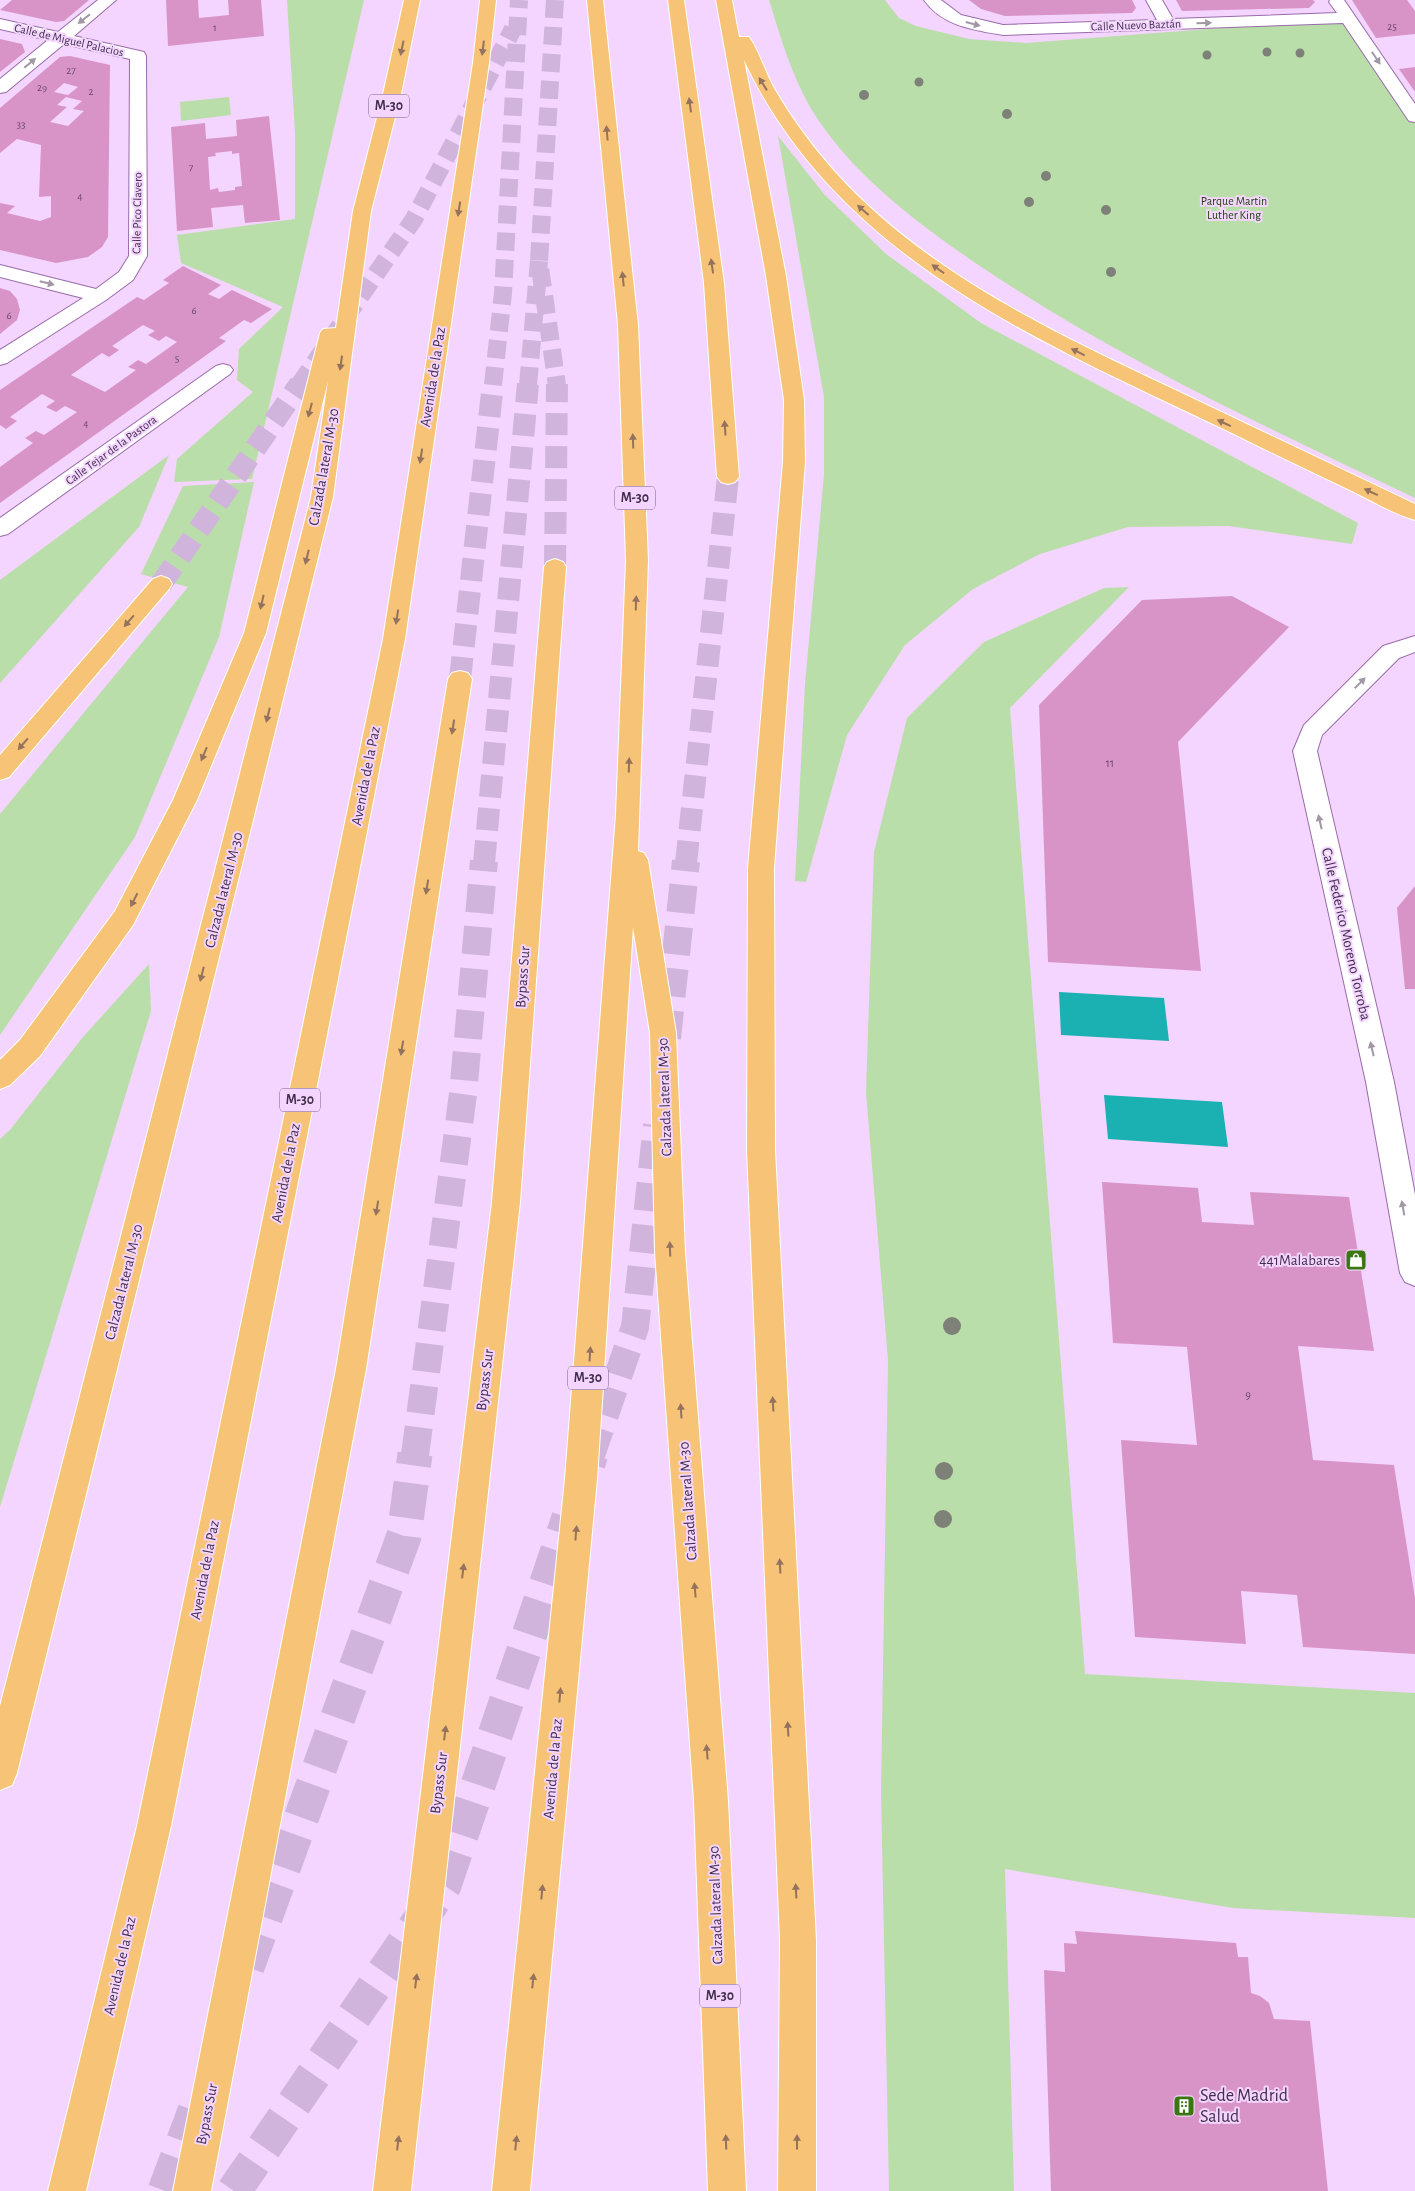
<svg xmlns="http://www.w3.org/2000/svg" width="1415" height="2191" font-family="'Alegreya Sans',sans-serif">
  <rect width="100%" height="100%" fill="#f3d5ff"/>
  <g fill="#badeaa">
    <path d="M287 0H364L252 479 174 482 177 459 253 392 237 380 239 349 283 307 181 263 177 235 295 219V133Z"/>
    <path d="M769 0H885L899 18 916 26 969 39 1026 43 1348 18 1415 117V498C1270 429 1123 361 989 272 929 232 860 182 819 121 794 84 782 42 769 0Z"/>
    <path d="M229 97 231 115 181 121 180 102Z"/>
    <path d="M778 136 824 194 886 254 981 323 1358 523 1352 544 1229 526 1128 527 1040 554 973 589 905 645 847 735 806 882 795 881 805 684 824 474V397Z"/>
    <path d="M169 455 139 527 0 683V580Z"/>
    <path d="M254 482 219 637 135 837 0 1035V814L188 587 141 574 183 486Z"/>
    <path d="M1129 587 1010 708 1085 1674 1415 1693V1918L1233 1908 1005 1869 1014 2191H889L881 1792 888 1361 866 1092 874 852 907 718 984 642 1104 588Z"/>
    <path d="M149 964 151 1011 0 1507V1139L10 1130 83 1037Z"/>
  </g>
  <g fill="#1bb0b2">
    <path d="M1059 992 1164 998 1169 1041 1061 1035Z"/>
    <path d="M1104 1095 1222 1102 1228 1147 1108 1139Z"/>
  </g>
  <g fill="#d994c7" fill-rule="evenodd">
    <path d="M12 0H89L64 21 56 22 0 10Z"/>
    <path d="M166 0H198L199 18 229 15 228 0H261L264 36 168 46Z"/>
    <path d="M969 0H1132L1136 8 1132 13 1005 16 981 9Z"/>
    <path d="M1176 0H1313L1315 2 1309 8 1182 11Z"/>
    <path d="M1352 0H1407L1415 11V34L1376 38Z"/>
    <path d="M0 39 22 44 25 52 0 72Z"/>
    <path d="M70 56 110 65 108 237 102 247 88 257 56 263 0 250V203L15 206 7 213 40 221 51 217V196L39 197 41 145 17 139 0 153V108L60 57ZM64 83 78 87 68 95 54 92ZM66 97 82 101 73 109 84 111 68 126 50 122 67 107 57 105Z"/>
    <path d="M1415 67V92L1399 69Z"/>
    <path d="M269 116 280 220 245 223 243 205 211 208 213 227 177 231 171 127 205 123 206 139 237 136 236 120ZM232 151V154L239 153 242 186 235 187V190L219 192 218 188 210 190 208 157 216 156 215 153Z"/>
    <path d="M183 266 221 285 208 294 219 299 232 290 272 309 251 323 244 320 219 338 226 341 0 503V467L33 443 25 438 36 431 44 435 77 412 65 406 56 412 46 407 55 401 42 394 10 417 17 421 6 429 0 425V390L137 297 144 300 169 283 163 280ZM143 325 155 331 148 335 159 341 166 336 177 342 146 364 138 360 128 367 136 370 105 392 71 375 102 353 109 357 119 350 112 346Z"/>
    <path d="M0 288 10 291 17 299 20 310 17 320 0 334Z"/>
    <path d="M1232 596 1289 627 1178 742 1201 971 1048 962 1039 705 1142 600Z"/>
    <path d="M1415 886V989H1405L1397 908Z"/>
    <path d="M1102 1182 1198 1188 1202 1222 1254 1225 1250 1192 1349 1197 1374 1351 1298 1346 1313 1460 1394 1465 1415 1598V1654L1303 1647 1297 1595 1241 1591 1246 1644 1135 1637 1121 1440 1197 1445 1187 1347 1113 1343Z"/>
    <path d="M1075 1931 1236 1943 1238 1957H1248L1251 1993 1260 1996 1269 2003 1274 2019 1310 2021 1328 2191H1051L1044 1970 1065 1972 1064 1943 1077 1944Z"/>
  </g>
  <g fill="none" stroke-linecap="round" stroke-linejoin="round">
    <g stroke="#d0b4db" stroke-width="18" stroke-dasharray="18 9" stroke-linecap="butt">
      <path d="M555 0 539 261 557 385"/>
      <path d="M299 385 414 219 513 29"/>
      <path d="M493 385 503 293 519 0"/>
      <path d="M528 385 539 261"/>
    </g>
    <g stroke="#d0b4db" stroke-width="22" stroke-dasharray="22 11" stroke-linecap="butt">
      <path d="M555 567 557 384"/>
      <path d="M161 584 300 384"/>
      <path d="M460 679 493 384"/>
      <path d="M484 863 528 384"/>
      <path d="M686 863 728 477"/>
    </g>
    <g stroke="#d0b4db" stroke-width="28" stroke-dasharray="28 14" stroke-linecap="butt">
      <path d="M667 1038 686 861"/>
      <path d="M415 1455 463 1094 484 861"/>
      <path d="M591 1455 635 1327 657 1125"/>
    </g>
    <g stroke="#d0b4db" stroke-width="35" stroke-dasharray="35 18" stroke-linecap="butt">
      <path d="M588 1463 591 1454"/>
      <path d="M247 1967 404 1536 415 1454"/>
      <path d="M165 2191 195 2111"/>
      <path d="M234 2191 444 1885 569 1518"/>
    </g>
    <g stroke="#996baa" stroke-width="2">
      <g id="minor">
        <path d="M98 0H116L74 36 144 52 146 56 147 256 133 280 106 300 7 363 0 365V350L83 298 0 277V265L96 289 119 272 129 256 130 59 64 44 6 92 0 93V79L48 40 0 29V19L58 32Z"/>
        <path d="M924 0H941L961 15 1003 25 1157 20 1146 0H1162L1173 19 1337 13 1329 2 1330 0H1344L1415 104V122L1409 121 1343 23 1003 35C974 30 942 26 924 0Z"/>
        <path d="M223 364 230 366 233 370 230 374 8 534 0 536V518L216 366Z"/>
        <path d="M1415 636V652L1399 658 1322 735 1317 751 1394 1082 1415 1195V1286L1405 1282 1400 1273 1366 1082 1293 751 1304 725 1383 646Z"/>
      </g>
    </g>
    <g stroke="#fff" stroke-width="2">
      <g id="motorway">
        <path d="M404 0H420L401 94 371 211 333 497 17 1773 12 1785 0 1790V1706L311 497 328 381 266 633 197 800 133 925 40 1056 10 1085 0 1089V1060L20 1040 115 911 173 800 244 633 320 333 323 329 336 328 353 211 383 94Z"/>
        <path d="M480 0H496L489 63 405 639 171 1826 86 2191H48L137 1826 383 639 473 63Z"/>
        <path d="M587 0H603L638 325 648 560 638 851 644 853 648 860 676 1033 685 1252 728 1801 746 2191H708L694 1801 655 1252 650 1033 633 927 597 1479 530 2191H492L565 1479 616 814 626 560 618 325Z"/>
        <path d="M668 0H684L724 283 739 477 735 482 728 484 721 482 717 477 704 283Z"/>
        <path d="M716 0H732L739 37H749C760 53 765 73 775 90 792 119 812 146 834 171 925 272 1049 330 1169 387 1251 426 1333 465 1415 504V520C1394 514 1374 502 1354 492 1314 473 1274 454 1234 434 1046 344 839 261 744 60L786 276 804 400 805 462 774 868 775 1150 816 1940V2191H778L780 1940 747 1150 748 868 783 462 784 400 766 276Z"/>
        <path d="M555 559 563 562 566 567 520 1202 411 2191H373L492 1202 544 567 547 562Z"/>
        <path d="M161 576 169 579 172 584 169 589 9 777 0 780V755L153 579Z"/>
        <path d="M460 671 468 673 472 679 366 1369 211 2191H173L336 1369 448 679 452 673Z"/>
      </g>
    </g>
    <use href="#minor" fill="#fff" fill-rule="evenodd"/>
    <use href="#motorway" fill="#f7c376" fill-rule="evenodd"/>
  </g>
  <g fill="#7d8178">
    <circle cx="1267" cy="52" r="4.5"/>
    <circle cx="1300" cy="53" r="4.5"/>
    <circle cx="1207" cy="55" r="4.5"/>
    <circle cx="919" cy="82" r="4.5"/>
    <circle cx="864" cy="95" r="5"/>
    <circle cx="1007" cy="114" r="5"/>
    <circle cx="1046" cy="176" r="5"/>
    <circle cx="1029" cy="202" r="5"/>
    <circle cx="1106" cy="210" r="5"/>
    <circle cx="1111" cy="272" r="5"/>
    <circle cx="952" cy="1326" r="9"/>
    <circle cx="944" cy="1471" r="9"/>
    <circle cx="943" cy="1519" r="9"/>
  </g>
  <defs><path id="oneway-solid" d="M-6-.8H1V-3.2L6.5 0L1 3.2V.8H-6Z" transform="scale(1.25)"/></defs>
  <g fill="#a197a5">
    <use href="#oneway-solid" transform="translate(84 19) rotate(142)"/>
    <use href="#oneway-solid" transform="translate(1204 23) rotate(-2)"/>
    <use href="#oneway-solid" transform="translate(973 24) rotate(15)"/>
    <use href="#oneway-solid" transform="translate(1376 58) rotate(56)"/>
    <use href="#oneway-solid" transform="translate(30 63) rotate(-40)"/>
    <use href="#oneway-solid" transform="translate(47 283) rotate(14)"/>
    <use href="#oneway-solid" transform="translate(1360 683) rotate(-45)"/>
    <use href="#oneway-solid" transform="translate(1320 822) rotate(-103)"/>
    <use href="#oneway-solid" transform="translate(1372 1049) rotate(-103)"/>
    <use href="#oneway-solid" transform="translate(1403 1208) rotate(-100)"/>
  </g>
  <g fill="#94725e">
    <use href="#oneway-solid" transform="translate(402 48) rotate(102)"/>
    <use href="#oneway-solid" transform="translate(483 48) rotate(97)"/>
    <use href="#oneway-solid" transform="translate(763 84) rotate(-122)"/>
    <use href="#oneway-solid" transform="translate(690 105) rotate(-98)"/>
    <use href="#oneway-solid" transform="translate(607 133) rotate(-95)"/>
    <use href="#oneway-solid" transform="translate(459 209) rotate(99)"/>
    <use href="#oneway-solid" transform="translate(863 210) rotate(-139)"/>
    <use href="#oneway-solid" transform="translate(712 266) rotate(-98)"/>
    <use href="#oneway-solid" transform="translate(938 269) rotate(-145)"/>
    <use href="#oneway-solid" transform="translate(623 279) rotate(-96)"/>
    <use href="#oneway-solid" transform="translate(1078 352) rotate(-154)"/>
    <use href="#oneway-solid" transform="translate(341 363) rotate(98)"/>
    <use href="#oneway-solid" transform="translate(310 410) rotate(105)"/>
    <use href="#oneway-solid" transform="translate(1224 423) rotate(-155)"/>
    <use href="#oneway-solid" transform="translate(725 428) rotate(-94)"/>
    <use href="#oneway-solid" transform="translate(633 441) rotate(-92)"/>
    <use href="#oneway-solid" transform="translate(421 456) rotate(99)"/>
    <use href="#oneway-solid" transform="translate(1371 492) rotate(-155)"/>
    <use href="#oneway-solid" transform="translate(307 557) rotate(104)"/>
    <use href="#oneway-solid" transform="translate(262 602) rotate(103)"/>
    <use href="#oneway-solid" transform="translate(636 603) rotate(-88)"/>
    <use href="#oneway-solid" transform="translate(397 617) rotate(99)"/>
    <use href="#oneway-solid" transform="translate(129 621) rotate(131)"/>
    <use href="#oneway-solid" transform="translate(268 715) rotate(104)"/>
    <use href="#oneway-solid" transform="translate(453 727) rotate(99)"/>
    <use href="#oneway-solid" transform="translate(23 744) rotate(131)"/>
    <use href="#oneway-solid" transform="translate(204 754) rotate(113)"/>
    <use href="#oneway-solid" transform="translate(629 765) rotate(-88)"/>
    <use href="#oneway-solid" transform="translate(427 887) rotate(99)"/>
    <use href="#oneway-solid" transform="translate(134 900) rotate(117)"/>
    <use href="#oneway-solid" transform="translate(202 974) rotate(104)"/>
    <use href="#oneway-solid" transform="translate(402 1048) rotate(99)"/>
    <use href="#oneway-solid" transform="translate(377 1208) rotate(99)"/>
    <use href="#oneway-solid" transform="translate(670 1249) rotate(-92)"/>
    <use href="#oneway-solid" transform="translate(590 1354) rotate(-86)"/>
    <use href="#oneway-solid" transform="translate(773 1404) rotate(-93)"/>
    <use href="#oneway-solid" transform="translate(681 1411) rotate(-94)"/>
    <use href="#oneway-solid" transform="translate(576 1533) rotate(-85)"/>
    <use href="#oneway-solid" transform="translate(780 1566) rotate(-93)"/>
    <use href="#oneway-solid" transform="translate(463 1571) rotate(-83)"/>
    <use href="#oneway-solid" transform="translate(695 1590) rotate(-95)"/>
    <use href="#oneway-solid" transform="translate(560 1695) rotate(-85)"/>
    <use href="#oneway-solid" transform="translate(788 1729) rotate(-93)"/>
    <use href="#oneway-solid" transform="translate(445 1733) rotate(-83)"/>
    <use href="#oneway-solid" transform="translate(707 1752) rotate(-95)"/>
    <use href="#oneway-solid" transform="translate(796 1891) rotate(-93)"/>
    <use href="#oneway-solid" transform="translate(542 1892) rotate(-85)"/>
    <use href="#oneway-solid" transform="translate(416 1981) rotate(-83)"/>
    <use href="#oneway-solid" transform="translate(533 1981) rotate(-84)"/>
    <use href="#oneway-solid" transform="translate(726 2142) rotate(-92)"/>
    <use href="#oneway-solid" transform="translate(797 2142) rotate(-90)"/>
    <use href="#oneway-solid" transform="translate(398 2143) rotate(-83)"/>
    <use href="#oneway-solid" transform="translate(516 2143) rotate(-84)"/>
  </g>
  <defs>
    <g id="shop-square" transform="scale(1.125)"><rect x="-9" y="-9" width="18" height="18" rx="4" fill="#3a7710" stroke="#f3d5ff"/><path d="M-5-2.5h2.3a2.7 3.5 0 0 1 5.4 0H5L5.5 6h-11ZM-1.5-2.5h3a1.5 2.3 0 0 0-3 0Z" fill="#fff"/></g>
    <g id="building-square" transform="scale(1.125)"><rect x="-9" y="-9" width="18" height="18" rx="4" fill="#3a7710" stroke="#f3d5ff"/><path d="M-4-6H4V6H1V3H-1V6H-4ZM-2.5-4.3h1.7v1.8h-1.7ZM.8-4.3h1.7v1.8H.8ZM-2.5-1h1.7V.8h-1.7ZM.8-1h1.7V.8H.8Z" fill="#fff"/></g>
  </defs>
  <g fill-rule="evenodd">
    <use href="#shop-square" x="1356" y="1260"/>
    <use href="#building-square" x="1184" y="2106"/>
  </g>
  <g text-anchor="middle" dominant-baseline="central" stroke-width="4" stroke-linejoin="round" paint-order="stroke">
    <g font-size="11" fill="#68486a">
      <text x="1392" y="26">25</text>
      <text x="215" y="27">1</text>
      <text x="71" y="70">27</text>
      <text x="42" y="87">29</text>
      <text x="91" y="91">2</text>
      <text x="21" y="124">33</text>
      <text x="191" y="167">7</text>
      <text x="80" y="196">4</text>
      <text x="194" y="310">6</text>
      <text x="9" y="315">6</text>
      <text x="177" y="358">5</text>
      <text x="86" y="423">4</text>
    </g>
    <g font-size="12" fill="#432f4b" stroke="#f3d5ff">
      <text transform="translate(1136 25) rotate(-2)">Calle Nuevo Baztán</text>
      <text transform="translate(69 40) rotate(13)">Calle de Miguel Palacios</text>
      <text transform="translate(137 213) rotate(-89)">Calle Pico Clavero</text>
      <text transform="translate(111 450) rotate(-36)">Calle Tejar de la Pastora</text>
    </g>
    <g font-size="12" fill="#1d3d0a" stroke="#f3d5ff">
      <text x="1234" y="201">Parque Martin<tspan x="1234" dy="14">Luther King</tspan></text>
    </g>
    <g font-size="12" fill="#68486a">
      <text x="1110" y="763">11</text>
      <text x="1248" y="1395">9</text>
    </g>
    <g fill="#f3d5ff" stroke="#786181" stroke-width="1">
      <rect x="369" y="94.5" width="40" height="23" rx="4"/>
      <rect x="615" y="486.5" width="40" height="23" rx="4"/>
      <rect x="280" y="1088.5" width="40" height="23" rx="4"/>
      <rect x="568" y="1366.5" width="40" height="23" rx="4"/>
      <rect x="700" y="1984.5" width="40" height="23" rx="4"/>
    </g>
    <g font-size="14" font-weight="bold" fill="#432f4b">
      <text x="389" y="106">M-30</text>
      <text x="635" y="498">M-30</text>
      <text x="300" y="1100">M-30</text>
      <text x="588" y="1378">M-30</text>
      <text x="720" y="1996">M-30</text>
    </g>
    <g font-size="15" fill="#432f4b" stroke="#f3d5ff">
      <text transform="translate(433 377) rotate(-81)">Avenida de la Paz</text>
      <text transform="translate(324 467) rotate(-80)">Calzada lateral M-30</text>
      <text transform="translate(366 776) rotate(-79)">Avenida de la Paz</text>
      <text transform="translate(224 890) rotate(-76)">Calzada lateral M-30</text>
      <text transform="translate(1346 934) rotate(77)">Calle Federico Moreno Torroba</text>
      <text transform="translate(523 977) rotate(-86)">Bypass Sur</text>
      <text transform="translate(665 1097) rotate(-92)">Calzada lateral M-30</text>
      <text transform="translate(286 1173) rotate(-79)">Avenida de la Paz</text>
      <text transform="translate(124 1282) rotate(-76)">Calzada lateral M-30</text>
      <text transform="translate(485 1380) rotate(-83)">Bypass Sur</text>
      <text transform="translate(688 1501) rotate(-94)">Calzada lateral M-30</text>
      <text transform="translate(205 1570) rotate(-79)">Avenida de la Paz</text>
      <text transform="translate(553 1769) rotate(-85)">Avenida de la Paz</text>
      <text transform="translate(439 1783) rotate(-83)">Bypass Sur</text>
      <text transform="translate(716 1905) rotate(-92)">Calzada lateral M-30</text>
      <text transform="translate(120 1966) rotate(-77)">Avenida de la Paz</text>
      <text transform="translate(207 2114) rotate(-79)">Bypass Sur</text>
    </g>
    <g font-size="15" fill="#432f4b" stroke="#f3d5ff" text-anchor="end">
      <text x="1340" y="1260">441Malabares</text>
    </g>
    <g font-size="18" fill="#432f4b" stroke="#f3d5ff" text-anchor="start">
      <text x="1200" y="2096">Sede Madrid<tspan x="1200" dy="21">Salud</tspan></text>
    </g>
  </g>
</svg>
